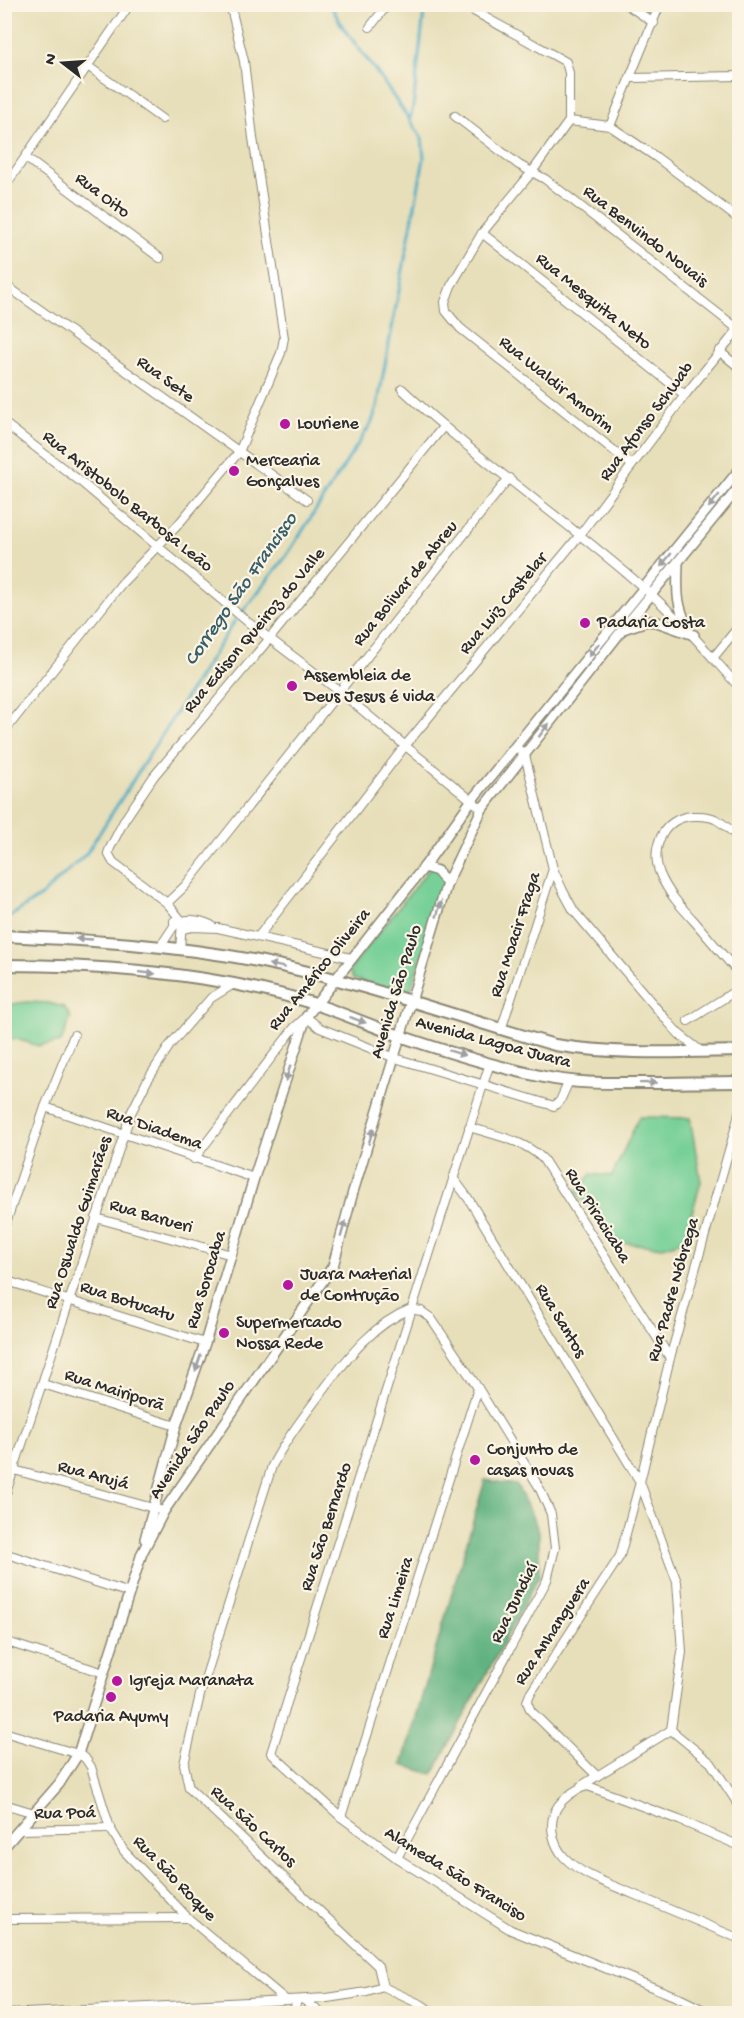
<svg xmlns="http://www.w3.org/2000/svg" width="744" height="2018" font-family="'Gochi Hand',sans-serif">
  <rect width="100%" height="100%" fill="#fcf5e5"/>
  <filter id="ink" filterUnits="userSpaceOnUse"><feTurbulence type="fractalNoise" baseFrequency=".0167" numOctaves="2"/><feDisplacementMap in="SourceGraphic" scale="12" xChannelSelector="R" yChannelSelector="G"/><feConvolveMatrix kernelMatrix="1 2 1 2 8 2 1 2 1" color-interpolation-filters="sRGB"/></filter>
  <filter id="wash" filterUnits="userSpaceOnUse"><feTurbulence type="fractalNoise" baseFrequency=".008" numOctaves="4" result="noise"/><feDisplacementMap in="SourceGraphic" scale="24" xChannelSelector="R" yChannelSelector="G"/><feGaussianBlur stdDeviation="1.35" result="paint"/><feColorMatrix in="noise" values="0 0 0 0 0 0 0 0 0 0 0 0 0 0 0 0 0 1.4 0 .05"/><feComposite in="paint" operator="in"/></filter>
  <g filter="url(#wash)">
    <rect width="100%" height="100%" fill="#e7dfb9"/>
    <g fill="#77d097" stroke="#517e61" stroke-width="1.5">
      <path d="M435 861 444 863 449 871 410 992 408 994 353 979 350 972 352 967Z"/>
      <path d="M27 1002 48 1003 64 1007 71 1017 61 1042 39 1046 16 1039 5 1041V1005Z"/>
      <path d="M639 1117 690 1118 701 1182 684 1240 663 1247 618 1242 576 1192 591 1174 612 1176Z"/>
    </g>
    <path fill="#61b280" stroke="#466e56" stroke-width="1.5" d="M485 1480 517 1485 539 1531V1576L433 1774 402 1765Z"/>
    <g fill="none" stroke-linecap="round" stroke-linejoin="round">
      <g stroke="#46aac6" stroke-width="3">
        <path d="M410 119 413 107 425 4"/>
        <path d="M5 920 42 895 86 854 232 625 287 555 372 422 377 407 424 158 422 138 378 74 342 26 330 4"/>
      </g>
    </g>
  </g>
  <g filter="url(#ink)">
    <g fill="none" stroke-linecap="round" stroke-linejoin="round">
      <g stroke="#898572" stroke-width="10">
        <g id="minor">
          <path d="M461 4 566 62 569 73V121"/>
          <path d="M626 4 654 23"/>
          <path d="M4 13 8 4"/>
          <path d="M370 27 388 4"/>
          <path d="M89 67 162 119"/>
          <path d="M631 78 740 76"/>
          <path d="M455 116 519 165 545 179 566 195 738 329"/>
          <path d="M610 126 660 4"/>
          <path d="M26 158 160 258"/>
          <path d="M4 188 130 4"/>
          <path d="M482 233 685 395"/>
          <path d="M4 284 307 500"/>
          <path d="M719 351 740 368"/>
          <path d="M402 389C479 461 566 520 645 589 681 620 708 653 740 688"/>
          <path d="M4 423 81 482 249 623 339 691 482 809"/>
          <path d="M632 465 460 328 446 311 445 302 451 286 482 233 532 172 569 121 610 126 656 157 740 220"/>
          <path d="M713 658 740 625"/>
          <path d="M4 732 122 583 176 527 239 452 281 353 284 338 253 138 244 61 230 4"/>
          <path d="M516 747 525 755 553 869 563 891 574 911 669 1023 679 1034 702 1052"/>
          <path d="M740 839C732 832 724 823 715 819 707 815 700 816 692 816 663 818 650 848 660 874 668 893 681 907 695 922 710 940 725 957 740 975"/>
          <path d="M167 903 185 886 509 478"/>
          <path d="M174 926C184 917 199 919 211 925"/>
          <path d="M182 929 192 927 218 928 351 958"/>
          <path d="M258 937 405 746 579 536 685 395 740 327"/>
          <path d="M160 947 174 926V921"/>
          <path d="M180 950 182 921 167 903 113 862 108 853 110 848 125 819 154 776 270 638 443 427"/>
          <path d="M688 1021 740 988"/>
          <path d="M501 1030 553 869"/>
          <path d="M490 1063 271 1753 341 1817 397 1858 511 1930 677 1997 712 2014"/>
          <path d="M45 1107 254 1178"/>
          <path d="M469 1127C494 1135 524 1140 543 1159L670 1358"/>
          <path d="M194 1159 294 1028 306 1017 320 1028 395 1058 554 1106 560 1101 569 1081"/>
          <path d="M453 1178 468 1198 640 1482 677 1582 682 1652 671 1730"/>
          <path d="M96 1218 232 1255"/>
          <path d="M4 1229 45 1107 74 1035"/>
          <path d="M4 1280 205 1343"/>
          <path d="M43 1384 176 1426"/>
          <path d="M14 1470 164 1511"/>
          <path d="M4 1499 131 1113 147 1081 170 1045 211 998 232 985"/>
          <path d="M4 1553 130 1593"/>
          <path d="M4 1641 104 1673"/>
          <path d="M671 1730 711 1763 740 1807"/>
          <path d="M4 1732 78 1754 85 1758 91 1767 110 1828 124 1851 188 1918 286 2000"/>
          <path d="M597 1776 531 1711 527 1702 530 1694 620 1556 640 1482 670 1358 737 1122 740 1108"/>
          <path d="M581 1786 671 1730"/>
          <path d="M4 1804 34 1813"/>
          <path d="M341 1817 478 1388"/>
          <path d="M19 1830 110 1828"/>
          <path d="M740 1846 679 1820 588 1786C576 1788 558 1801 554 1814 549 1828 554 1846 564 1857 582 1876 610 1884 633 1894 668 1909 704 1924 740 1939"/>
          <path d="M397 1858 547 1580 555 1548 551 1514 539 1487 478 1388 431 1318 421 1311 411 1309"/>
          <path d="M4 1919 188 1918"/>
          <path d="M383 1987 422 2005 435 2014"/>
          <path d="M304 2000 322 2014"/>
          <path d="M6 2014 327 1998 367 1992 383 1987 378 1966 189 1788 184 1764 200 1695 272 1466C285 1441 301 1420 318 1397 344 1363 370 1325 411 1309"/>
          <path d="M293 2014 297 2000"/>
        </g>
      </g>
      <g stroke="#898572" stroke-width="12">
        <g id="tertiary">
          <path d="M678 563C677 592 676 604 689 630"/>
          <path d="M623 629 647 621 657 622 694 635"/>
          <path d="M424 867 437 871 447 883"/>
          <path d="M145 1539 176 1426 205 1343 254 1178 306 1017 424 867 471 801 740 469"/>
          <path d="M4 1847 59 1784 78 1754 142 1553 164 1511 333 1266 353 1192 447 883 482 809 623 629 740 486"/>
        </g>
      </g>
      <g stroke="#898572" stroke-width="14">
        <g id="secondary">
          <path d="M4 936C89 940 174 945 258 961 359 981 456 1017 555 1045 616 1055 678 1052 740 1051"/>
          <path d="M4 965C105 965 219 974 315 1004 344 1014 372 1026 400 1036 447 1052 496 1067 544 1077 577 1084 611 1083 644 1083 676 1083 708 1082 740 1082"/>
        </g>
      </g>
      <use href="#minor" stroke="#fff" stroke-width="8"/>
      <use href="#tertiary" stroke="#fff" stroke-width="9"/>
      <use href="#secondary" stroke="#fff" stroke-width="10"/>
    </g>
    <defs><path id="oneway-solid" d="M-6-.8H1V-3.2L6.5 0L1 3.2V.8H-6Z" transform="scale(1.5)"/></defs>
    <g fill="#a0a0a0">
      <use href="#oneway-solid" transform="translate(714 501) rotate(129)"/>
      <use href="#oneway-solid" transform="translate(666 560) rotate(129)"/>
      <use href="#oneway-solid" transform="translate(594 650) rotate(129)"/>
      <use href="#oneway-solid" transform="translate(544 730) rotate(-53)"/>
      <use href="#oneway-solid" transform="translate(439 909) rotate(-73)"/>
      <use href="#oneway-solid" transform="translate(84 939) rotate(-177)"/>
      <use href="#oneway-solid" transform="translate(277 966) rotate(-168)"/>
      <use href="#oneway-solid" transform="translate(147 973) rotate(6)"/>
      <use href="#oneway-solid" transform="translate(358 1020) rotate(20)"/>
      <use href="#oneway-solid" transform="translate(457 1053) rotate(17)"/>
      <use href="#oneway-solid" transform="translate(288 1073) rotate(108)"/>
      <use href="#oneway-solid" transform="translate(648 1083) rotate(-1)"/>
      <use href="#oneway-solid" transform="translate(371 1136) rotate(-73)"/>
      <use href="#oneway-solid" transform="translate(343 1229) rotate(-74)"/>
      <use href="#oneway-solid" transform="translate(198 1363) rotate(109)"/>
    </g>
  </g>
  <g fill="#b5179e" stroke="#fcf5e5" stroke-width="2">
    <circle cx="285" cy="424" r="6"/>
    <circle cx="234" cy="471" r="6"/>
    <circle cx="585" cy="623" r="6"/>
    <circle cx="292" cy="686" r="6"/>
    <circle cx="288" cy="1285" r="6"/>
    <circle cx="224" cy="1333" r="6"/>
    <circle cx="475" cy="1460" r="6"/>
    <circle cx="117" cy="1681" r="6"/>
    <circle cx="111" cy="1697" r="6"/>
  </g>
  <g text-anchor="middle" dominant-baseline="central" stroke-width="4.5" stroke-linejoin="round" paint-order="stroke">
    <g font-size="18" fill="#2b2b2b" stroke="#fcf5e5">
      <text transform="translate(102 196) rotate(37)">Rua Oito</text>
      <text transform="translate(645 237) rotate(38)">Rua Benvindo Novais</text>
      <text transform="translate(593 302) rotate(39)">Rua Mesquita Neto</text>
      <text transform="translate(165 380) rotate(36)">Rua Sete</text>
      <text transform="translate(556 385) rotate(39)">Rua Waldir Amorim</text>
      <text transform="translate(647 422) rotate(-53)">Rua Afonso Schwab</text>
      <text transform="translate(127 502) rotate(39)">Rua Aristobolo Barbosa Leão</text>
      <text transform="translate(406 584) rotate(-51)">Rua Bolivar de Abreu</text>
      <text transform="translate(504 604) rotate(-50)">Rua Luiz Castelar</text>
      <text transform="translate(255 631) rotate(-50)">Rua Edison Queiroz do Valle</text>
      <text transform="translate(516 935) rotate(-72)">Rua Moacir Fraga</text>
      <text transform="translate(320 970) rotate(-51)">Rua Américo Oliveira</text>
      <text transform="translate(397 992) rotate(-73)">Avenida São Paulo</text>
      <text transform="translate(493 1043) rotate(15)">Avenida Lagoa Juara</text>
      <text transform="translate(154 1129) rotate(19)">Rua Diadema</text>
      <text transform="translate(597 1216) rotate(58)">Rua Piracicaba</text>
      <text transform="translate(151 1217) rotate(16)">Rua Barueri</text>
      <text transform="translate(79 1223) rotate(-72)">Rua Oswaldo Guimarães</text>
      <text transform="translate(207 1280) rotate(-73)">Rua Sorocaba</text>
      <text transform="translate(674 1290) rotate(-74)">Rua Padre Nóbrega</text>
      <text transform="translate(127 1302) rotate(18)">Rua Botucatu</text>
      <text transform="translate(560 1321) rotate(59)">Rua Santos</text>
      <text transform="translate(114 1391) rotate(18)">Rua Mairiporã</text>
      <text transform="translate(193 1440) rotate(-56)">Avenida São Paulo</text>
      <text transform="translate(93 1476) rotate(15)">Rua Arujá</text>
      <text transform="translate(327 1527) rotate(-72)">Rua São Bernardo</text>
      <text transform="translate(396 1598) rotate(-72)">Rua Limeira</text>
      <text transform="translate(515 1603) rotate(-64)">Rua Jundiaí</text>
      <text transform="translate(553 1632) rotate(-57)">Rua Anhanguera</text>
      <text transform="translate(65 1814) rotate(-1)">Rua Poá</text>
      <text transform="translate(253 1827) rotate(43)">Rua São Carlos</text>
      <text transform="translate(455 1875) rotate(32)">Alameda São Franciso</text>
      <text transform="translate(174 1879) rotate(46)">Rua São Roque</text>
    </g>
    <g font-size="18" fill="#2b2b2b" stroke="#fcf5e5" text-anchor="start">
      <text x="297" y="424">Louriene</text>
      <text x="246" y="461">Mercearia<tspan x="246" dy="21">Gonçalves</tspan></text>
      <text x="597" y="623">Padaria Costa</text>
      <text x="304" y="676">Assembleia de<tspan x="304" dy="21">Deus Jesus é vida</tspan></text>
      <text x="300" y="1275">Juara Material<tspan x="300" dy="21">de Contrução</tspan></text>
      <text x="236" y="1323">Supermercado<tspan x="236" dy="21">Nossa Rede</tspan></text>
      <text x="487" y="1450">Conjunto de<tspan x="487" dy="21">casas novas</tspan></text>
      <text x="129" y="1681">Igreja Maranata</text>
      <text x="111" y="1717" text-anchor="middle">Padaria Ayumy</text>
    </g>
    <g font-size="20" font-style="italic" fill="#365e69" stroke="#fcf5e5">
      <text transform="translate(242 590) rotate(-55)">Corrego São Francisco</text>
    </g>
  </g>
  <rect width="744" height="2018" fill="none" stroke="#fcf5e5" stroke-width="24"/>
  <g transform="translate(63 63) rotate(287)" stroke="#fcf5e5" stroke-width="4.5" paint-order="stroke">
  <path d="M0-4.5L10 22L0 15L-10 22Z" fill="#2b2b2b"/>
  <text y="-9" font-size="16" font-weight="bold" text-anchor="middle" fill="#2b2b2b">N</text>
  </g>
</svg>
